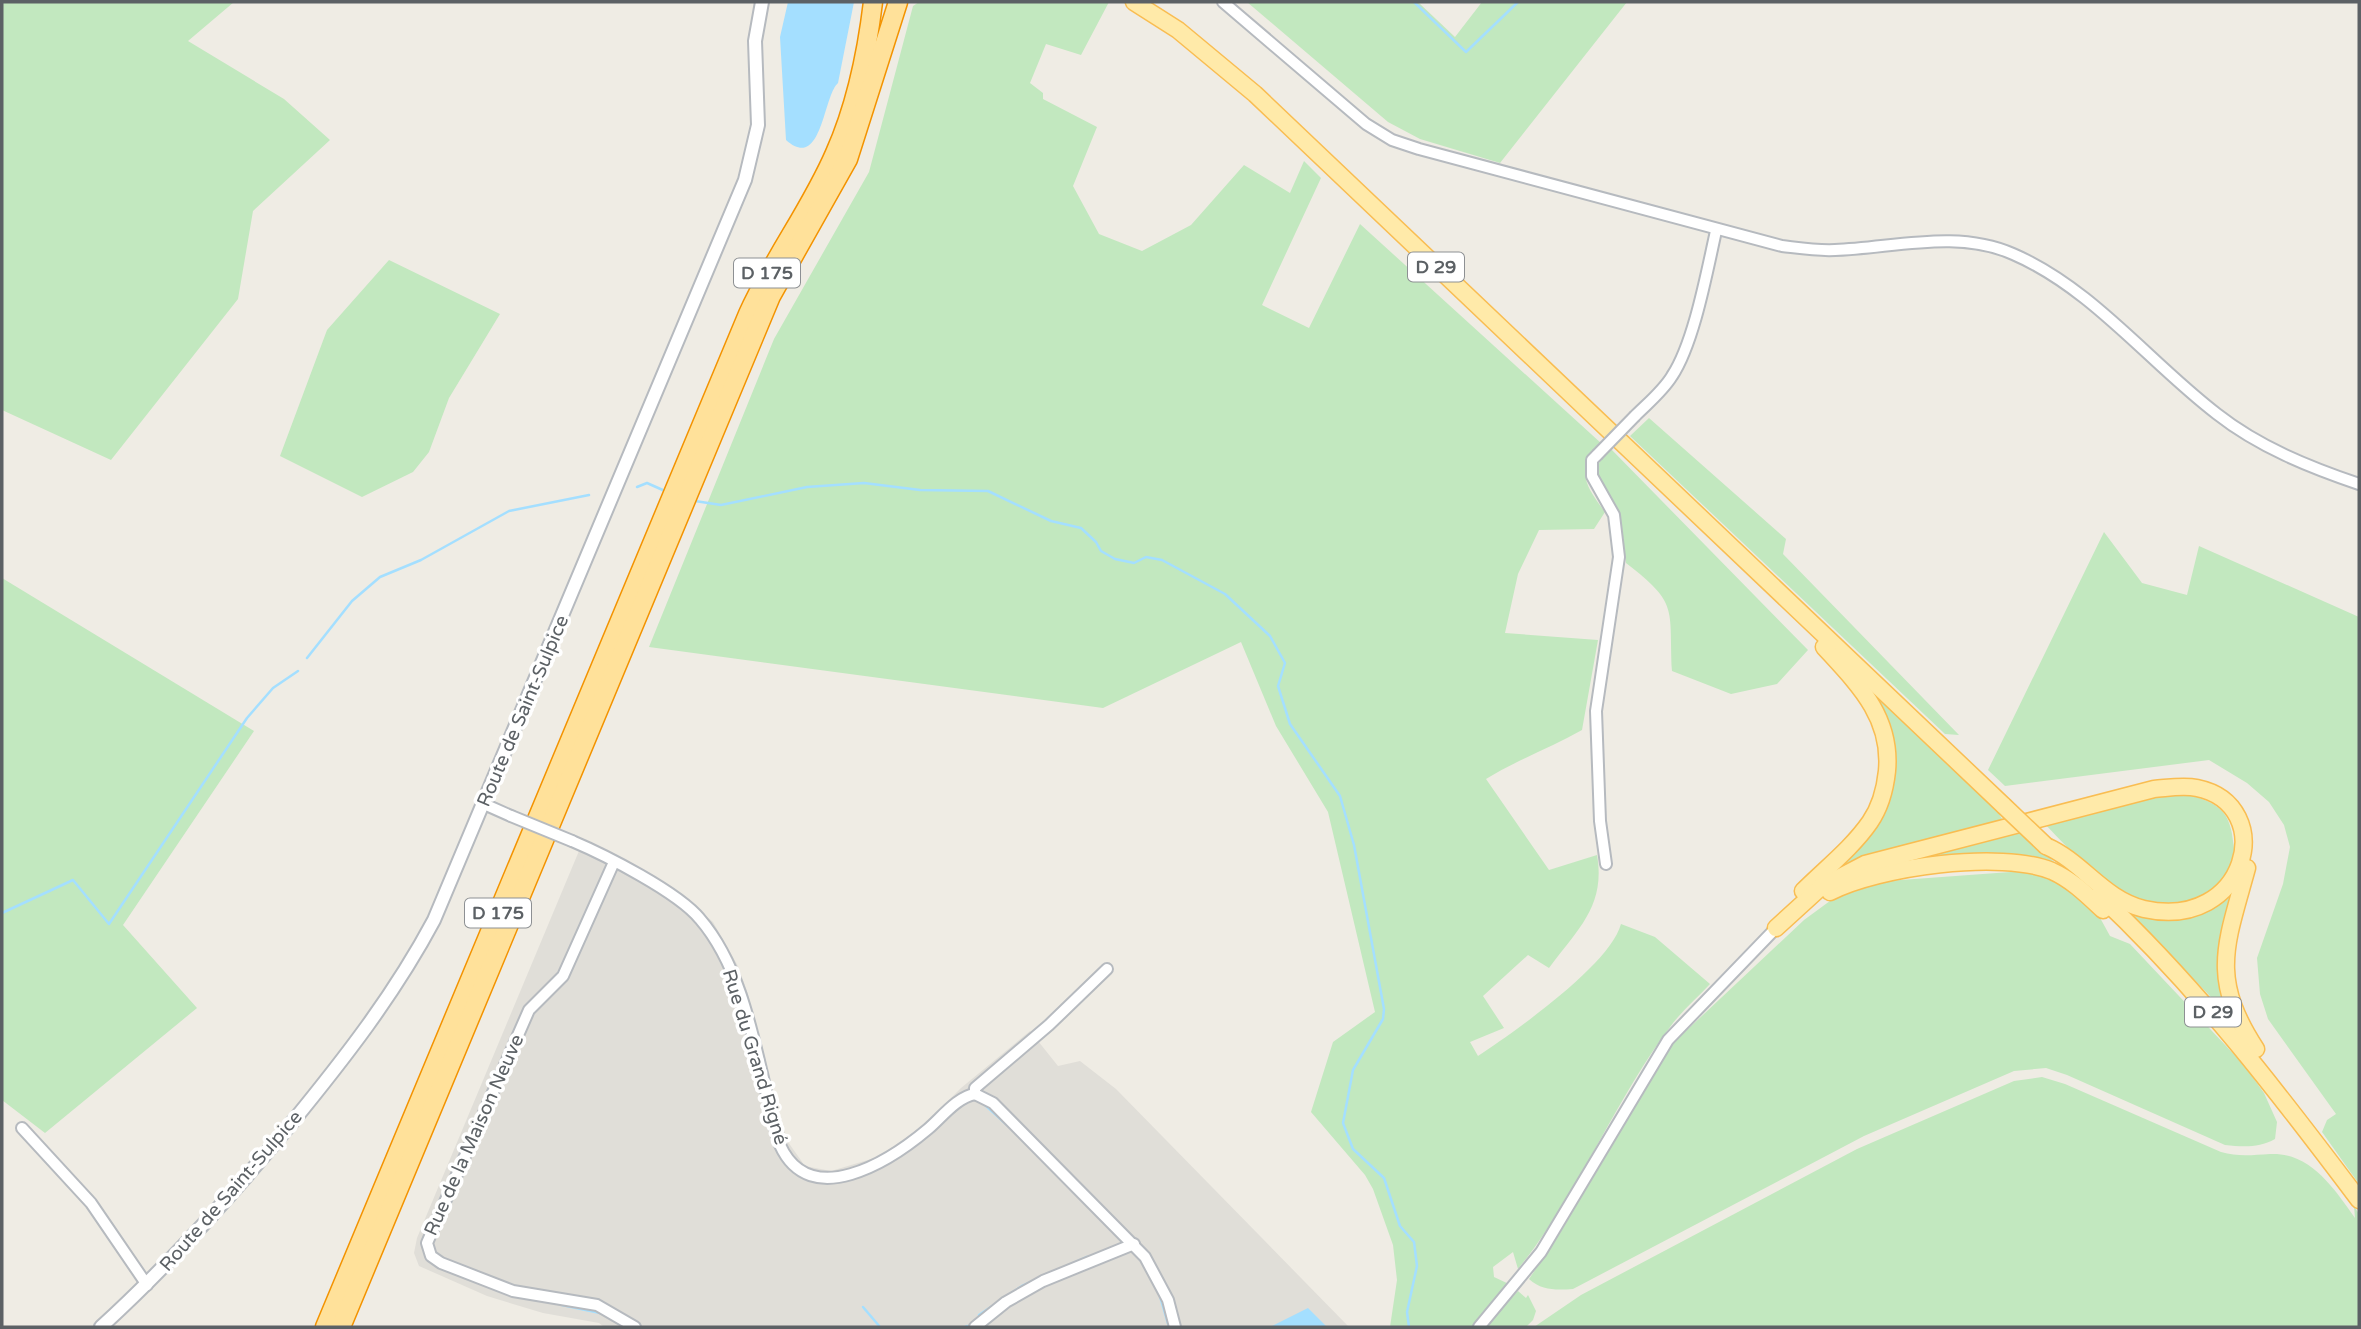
<svg xmlns="http://www.w3.org/2000/svg" width="2361" height="1329" font-family="'Varela Round',sans-serif">
  <rect width="100%" height="100%" fill="#efece4"/>
  <path fill="#e0ded8" d="M584 839 679 892 713 922 738 966 748 994 772 1092 788 1142 805 1166 831 1171 878 1157 923 1126 961 1088 1030 1031 1058 1066 1080 1061 1116 1089 1349 1327H604L599 1323 543 1313 487 1296 419 1266 414 1253 417 1238Z"/>
  <g fill="#c2e8bf">
    <path d="M2 2H234L188 41 284 99 330 140 253 211 238 299 111 460 2 410Z"/>
    <path d="M919 2H1109L1081 55 1046 44 1030 83 1043 93V99L1097 127 1073 186 1099 234 1142 251 1191 225 1244 165 1290 193 1304 161 1321 178 1262 305 1309 328 1360 224 1602 444C1576 473 1584 483 1605 512L1594 529 1539 530 1518 574 1505 633 1598 640 1582 730C1550 748 1517 760 1486 779L1549 870 1597 855C1606 906 1577 930 1549 968L1528 955 1483 996 1504 1028 1470 1042 1478 1056C1514 1032 1610 965 1621 924L1655 937 1710 984C1698 997 1684 1009 1673 1023 1614 1100 1579 1194 1518 1269L1513 1252 1493 1267 1494 1277 1511 1285 1471 1327H1390L1397 1280 1393 1245 1373 1189 1365 1175 1311 1112 1333 1042 1375 1012 1328 812 1276 726 1241 642 1103 708 649 647 774 339 869 172 913 6Z"/>
    <path d="M1247 2H1418L1455 37 1482 2H1627L1500 163 1420 139 1388 122Z"/>
    <path d="M389 260 500 314 449 398 429 452 413 472 362 497 280 456 327 330Z"/>
    <path d="M1649 418 1786 539 1783 554 1959 735 1945 734 1630 436Z"/>
    <path d="M1610 448 1808 650 1777 684 1731 694 1672 671C1669 607 1679 604 1626 563 1624 547 1623 530 1619 514 1612 484 1579 482 1610 448Z"/>
    <path d="M2104 532 2142 583 2187 595 2199 546 2359 617V1184L2322 1132 2327 1120 2336 1114 2268 1019 2260 994 2257 958 2283 884 2290 847 2284 825 2269 802 2247 783 2209 760 2005 786 1988 770Z"/>
    <path d="M2 578 254 731 123 925 197 1008 45 1133 2 1100Z"/>
    <path d="M1868 684 1998 812 2002 819 1997 824 1882 851 1836 868C1866 829 1907 792 1892 739 1887 720 1875 702 1868 684Z"/>
    <path d="M2189 794C2201 799 2214 802 2222 811 2229 818 2232 831 2233 841 2244 904 2162 915 2120 894 2102 884 2061 841 2045 824L2156 797Z"/>
    <path d="M2018 831 2065 871 2040 862 1868 869Z"/>
    <path d="M2024 871 2062 883 2093 905 2110 936 2130 944 2244 1065 2264 1093 2277 1122 2275 1139C2259 1148 2243 1147 2225 1145L2067 1075 2046 1068 2014 1071 1864 1136 1573 1289C1557 1290 1542 1291 1529 1279L1560 1233 1671 1045 1804 920 1834 898 1887 881Z"/>
    <path d="M2235 890 2221 986 2228 1015 2125 907 2210 908Z"/>
    <path d="M2042 1077 2065 1084 2221 1152C2238 1157 2252 1155 2270 1154 2311 1152 2335 1190 2355 1218L2354 1206 2359 1214V1327H1534L1581 1295 1857 1149 2014 1081Z"/>
    <path d="M1518 1291 1526 1298 1528 1295 1536 1311 1533 1320 1526 1327H1485Z"/>
  </g>
  <g fill="#a4dfff">
    <path d="M788 2H854L838 83C823 96 822 172 786 140L780 37Z"/>
    <path d="M1308 1308 1327 1327H1270Z"/>
  </g>
  <g fill="none" stroke-linecap="round" stroke-linejoin="round">
    <g stroke="#a4dfff" stroke-width="2.5">
      <path d="M1414 2 1466 52 1518 2"/>
      <path d="M637 487 647 483 665 491"/>
      <path d="M695 501 721 505 807 487 864 483 920 490 988 491 1051 521 1081 528 1096 542 1101 551 1115 559 1134 563 1146 557 1162 560 1225 594 1270 636 1285 663 1278 686 1290 724 1340 796 1354 845 1384 1009 1383 1019 1353 1070 1343 1123 1353 1149 1384 1178 1400 1226 1414 1242 1417 1266 1407 1312 1409 1327"/>
      <path d="M307 658 352 601 380 577 421 560 509 511 589 495"/>
      <path d="M2 913 73 880 109 924 247 718 273 688 298 671"/>
      <path d="M985 1105 1016 1133"/>
      <path d="M1159 1293 1169 1327"/>
      <path d="M562 1305 600 1313"/>
      <path d="M863 1307 880 1327"/>
      <path d="M979 1315 1022 1286 1087 1257"/>
      <path d="M965 1327 967 1326"/>
    </g>
    <g stroke="#b6babf" stroke-width="14">
      <g id="minor">
        <path d="M1223 2 1366 124 1392 140 1419 149 1782 246C1799 248 1817 251 1835 250 1893 248 1957 229 2013 254 2092 288 2150 363 2217 414 2259 447 2309 467 2359 484"/>
        <path d="M1635 416C1648 403 1663 391 1672 376 1694 343 1707 271 1716 231"/>
        <path d="M1597 455 1592 460V476L1614 515 1619 557 1596 711 1600 821 1606 864"/>
        <path d="M484 804 511 816"/>
        <path d="M572 841C605 855 678 892 700 919 750 977 758 1073 780 1145 810 1212 890 1161 928 1129 942 1117 957 1097 975 1094"/>
        <path d="M614 862 563 976 529 1010 427 1243 431 1256 441 1263 513 1291 597 1305 635 1327"/>
        <path d="M975 1094 993 1103 1145 1257 1168 1300 1175 1327"/>
        <path d="M975 1094V1088L1049 1025 1107 969"/>
        <path d="M22 1128 91 1203 147 1285"/>
        <path d="M975 1327 1006 1302 1043 1281 1134 1244"/>
        <path d="M1479 1327 1541 1252 1668 1040 1776 928"/>
      </g>
    </g>
    <g stroke="#b6babf" stroke-width="16">
      <path id="tertiary" d="M101 1327C169 1265 231 1196 290 1125 344 1059 394 995 434 920L745 180 758 125 755 41 762 2"/>
    </g>
    <g stroke="#f9bd52" stroke-width="19">
      <g id="primary">
        <path d="M1134 2 1178 30 1255 94 2004 806"/>
        <path d="M2247 868C2226 945 2209 977 2256 1049"/>
        <path d="M1803 891C1825 869 1852 848 1870 822 1881 806 1885 790 1887 771 1892 717 1858 684 1824 647"/>
        <path d="M1830 892C1878 867 2001 850 2052 871 2072 880 2087 895 2103 910"/>
        <path d="M2099 895C2199 989 2277 1091 2359 1200"/>
        <path d="M1776 928 1821 887 1865 864 2154 789C2168 788 2183 785 2197 788 2279 805 2247 932 2144 909 2103 899 2083 862 2046 846"/>
      </g>
    </g>
    <g stroke="#f39300" stroke-width="21">
      <g id="trunk">
        <path d="M325 1327 748 314C773 258 811 209 835 153 856 106 867 52 873 2"/>
        <path d="M341 1327 771 296 848 159 898 2"/>
      </g>
    </g>
    <use href="#minor" stroke="#fff" stroke-width="10"/>
    <use href="#tertiary" stroke="#fff" stroke-width="12"/>
    <use href="#primary" stroke="#ffeaa9" stroke-width="16"/>
    <use href="#trunk" stroke="#ffe19a" stroke-width="18"/>
    <g stroke="#b6babf" stroke-width="14" stroke-linecap="butt">
      <g id="minor-bridge">
        <path d="M1597 455 1635 416"/>
        <path d="M511 816 572 841"/>
      </g>
    </g>
    <g stroke="#f9bd52" stroke-width="19" stroke-linecap="butt">
      <path id="primary-bridge" d="M2004 806 2046 846"/>
    </g>
    <use href="#minor-bridge" stroke="#fff" stroke-width="10"/>
    <use href="#primary-bridge" stroke="#ffeaa9" stroke-width="16"/>
  </g>
  <g text-anchor="middle" dominant-baseline="central" stroke-width="7" stroke-linejoin="round" paint-order="stroke">
    <g fill="#fff" stroke="#8d9093" stroke-width="2">
      <rect x="1408" y="252.5" width="56" height="29" rx="5"/>
      <rect x="734" y="258.5" width="66" height="29" rx="5"/>
      <rect x="465" y="898.5" width="66" height="29" rx="5"/>
      <rect x="2185" y="997.5" width="56" height="29" rx="5"/>
    </g>
    <g font-size="18" font-weight="bold" fill="#5c6165">
      <text x="1436" y="267">D 29</text>
      <text x="767" y="273">D 175</text>
      <text x="498" y="913">D 175</text>
      <text x="2213" y="1012">D 29</text>
    </g>
    <g font-size="19" fill="#5c6165" stroke="#fff">
      <text transform="translate(523 711) rotate(-67)">Route de Saint-Sulpice</text>
      <text transform="translate(755 1057) rotate(73)">Rue du Grand Rigné</text>
      <text transform="translate(474 1135) rotate(-66)">Rue de la Maison Neuve</text>
      <text transform="translate(231 1191) rotate(-49)">Route de Saint-Sulpice</text>
    </g>
  </g>
  <rect width="2361" height="1329" fill="none" stroke="#5c6165" stroke-width="7"/>
</svg>
